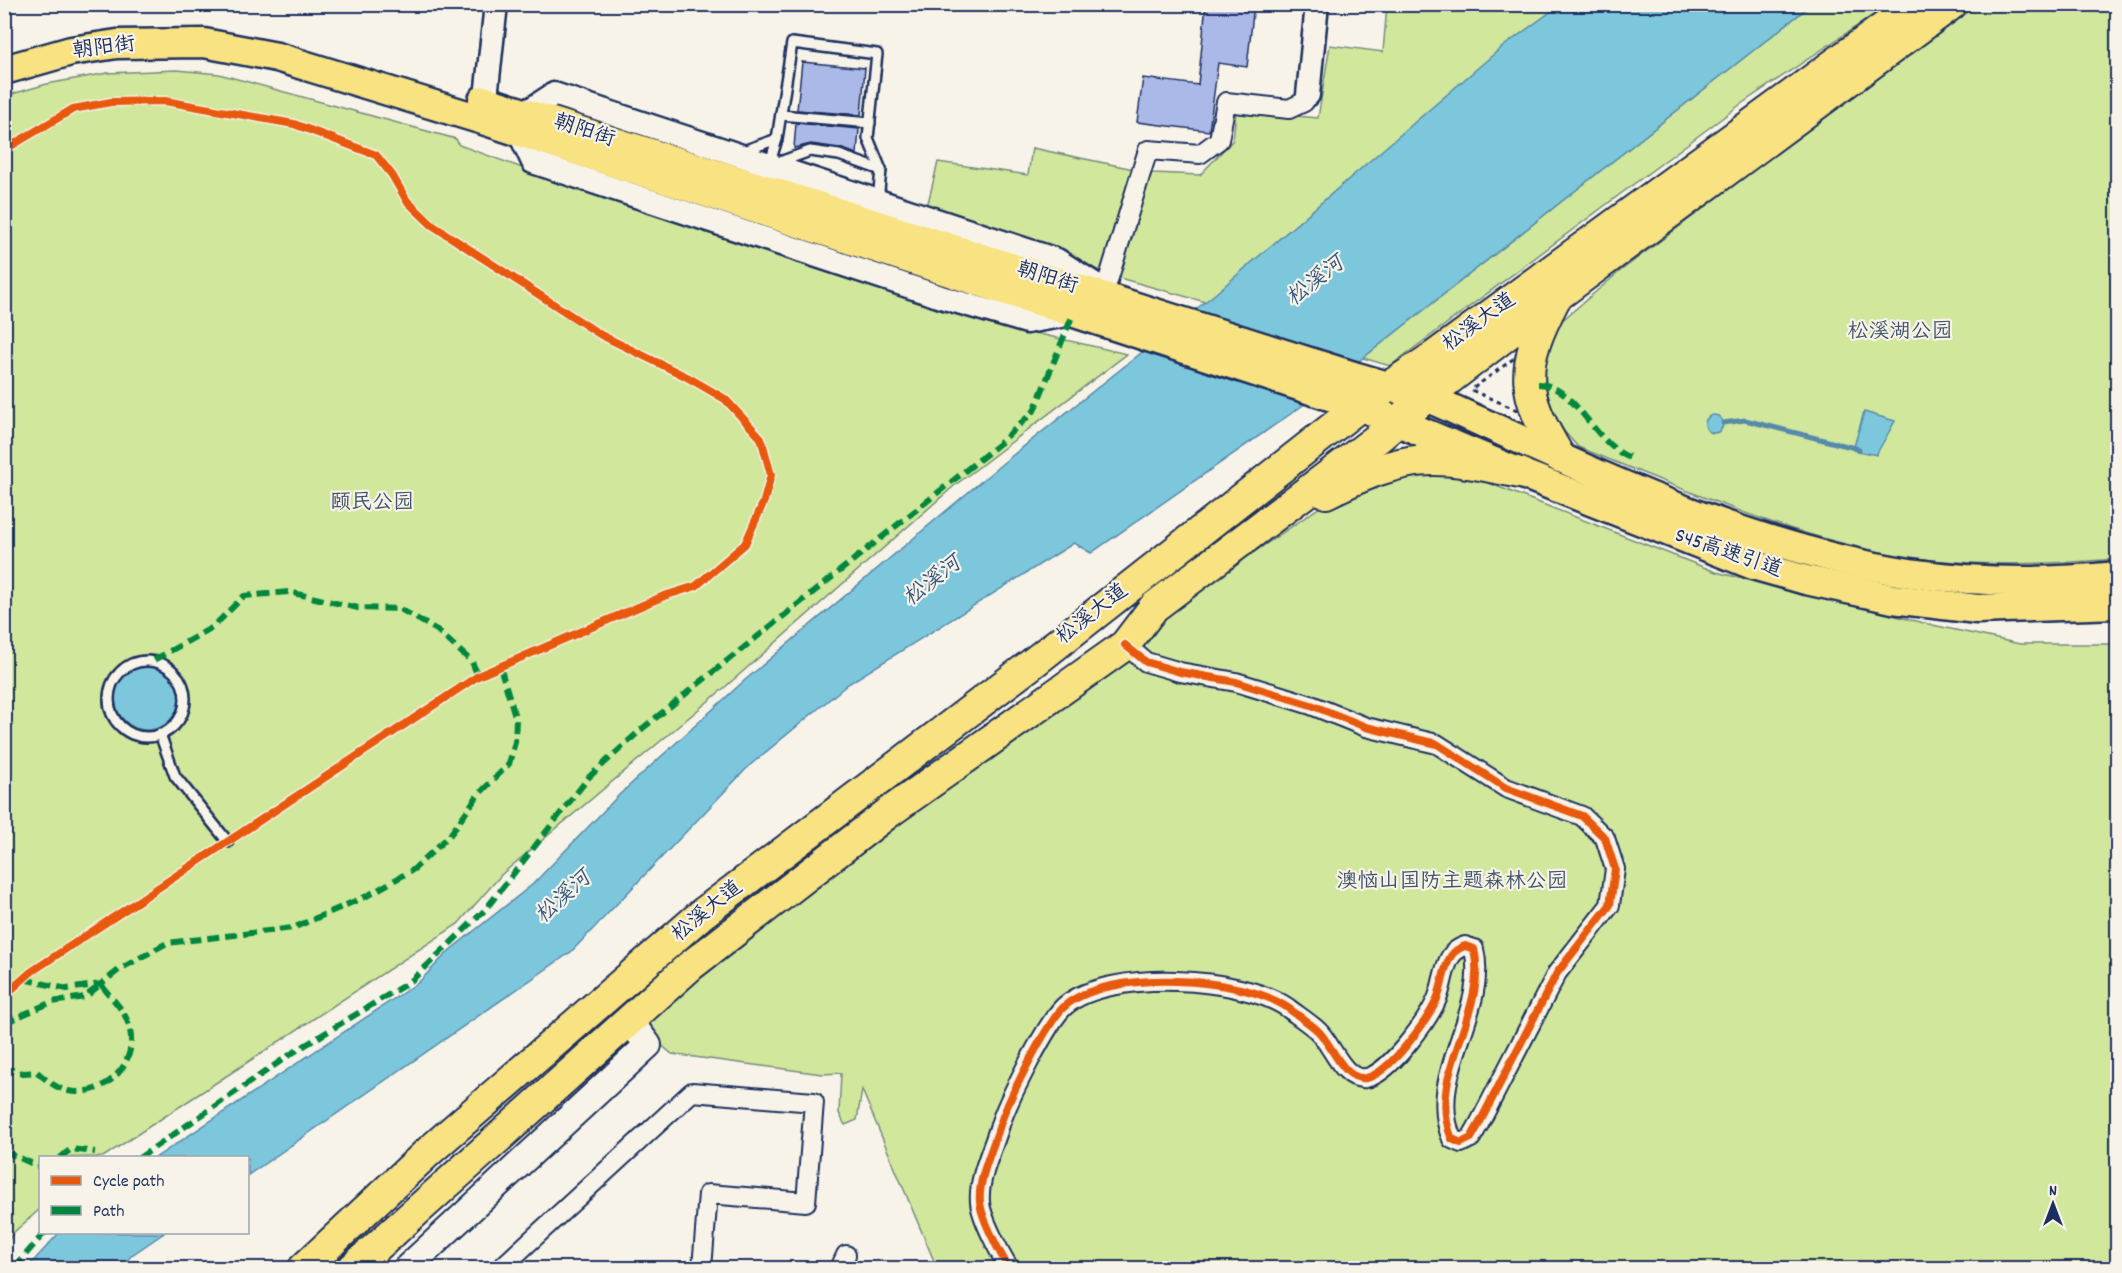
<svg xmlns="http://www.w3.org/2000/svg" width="2122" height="1273" font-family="Dekko,'LXGW WenKai TC',sans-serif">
  <rect width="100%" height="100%" fill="#f7f3e8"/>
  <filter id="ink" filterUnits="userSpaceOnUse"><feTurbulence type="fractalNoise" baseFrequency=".0167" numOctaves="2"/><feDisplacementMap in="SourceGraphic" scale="12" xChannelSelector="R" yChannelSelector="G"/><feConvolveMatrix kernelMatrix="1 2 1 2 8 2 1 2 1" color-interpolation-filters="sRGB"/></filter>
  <g filter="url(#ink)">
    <g fill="#d0e79c" stroke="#768b7d" stroke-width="1.5">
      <path d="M1387 5H1589L1223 307 1123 279 927 207 938 162 1028 175 1032 148 1153 173 1200 175 1233 140 1236 111 1318 118 1330 45 1383 52Z"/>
      <path d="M1811 5H1888L1741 104 1390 366 1363 358Z"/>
      <path d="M1969 5H2117V559C2050 564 1981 567 1914 558 1797 541 1687 490 1578 447L1563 430 1541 388 1544 346 1552 329 1619 272 1781 150 1825 111Z"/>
      <path d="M177 70 219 74 456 139 459 145 539 174 1031 332 1127 354 954 486 724 688 502 874 458 924 103 1157 40 1158V1209L13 1233 5 1247V96L47 84 107 73Z"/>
      <path d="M1395 471H1458L1716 572 1928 624 2020 644H2117V1268H937L862 1090 857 1120 845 1125 839 1113 841 1073 822 1074 672 1054 627 1016 1072 677 1336 496Z"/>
    </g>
    <g fill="#7dc7dd" stroke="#568aaa" stroke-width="1.5">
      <path d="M1560 5H1811L1302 406 1091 553 1074 543 848 684 749 766 571 952 248 1175V1158H155L419 982 450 950 533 884 619 795 745 680 1003 463 1215 294 1501 48Z"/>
      <path d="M1864 412 1895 421 1876 455 1853 450Z"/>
      <circle cx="1714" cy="424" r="9"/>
      <circle cx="147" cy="698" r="32"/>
      <path d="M59 1233V1232L164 1233 132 1255 120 1268H27Z"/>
    </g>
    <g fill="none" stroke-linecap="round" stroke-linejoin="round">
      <path stroke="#568aaa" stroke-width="5" d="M1723 423 1745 420 1859 449"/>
    </g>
    <g fill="#abb9e9" stroke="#1b2f5e" stroke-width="1.5">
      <path d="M1206 4H1254L1247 67 1218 63 1209 131 1137 122 1143 78 1198 85Z"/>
      <path d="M802 62 865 68 861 115 797 110Z"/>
      <path d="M796 123 859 129 857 154 840 148 811 144 794 148Z"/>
    </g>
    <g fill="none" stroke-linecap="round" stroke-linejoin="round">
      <g stroke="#1b2f5e" stroke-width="14">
        <g id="service">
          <path d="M781 115 870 123"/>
          <path d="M743 151 777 139"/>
          <path d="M777 163 810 151 839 155 881 170"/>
          <path d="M769 166 777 139 792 43 877 54 868 138 881 170 878 201"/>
          <circle cx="147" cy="699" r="38"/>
          <path d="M160 734 175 776 228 842"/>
        </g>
      </g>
      <g stroke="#1b2f5e" stroke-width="22">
        <g id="minor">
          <path d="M1103 297 1148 150 1200 154 1219 140 1226 102 1289 109 1304 102 1308 95"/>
          <path d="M501 1268 692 1092 814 1102 806 1202 708 1194 702 1268"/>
          <path d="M840 1268 846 1255"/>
          <path d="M1009 1268C1001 1255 981 1218 980 1202 978 1178 992 1151 999 1128 1006 1104 1048 1019 1066 1005 1110 969 1242 976 1288 1008 1297 1015 1308 1022 1317 1030 1332 1043 1342 1081 1366 1078 1389 1074 1428 1020 1437 999 1443 985 1443 968 1451 956 1455 950 1459 948 1465 946L1474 949C1489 1013 1425 1075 1452 1139L1461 1143 1471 1138 1479 1124 1557 973 1610 905 1615 869 1605 838 1582 816 1506 788 1437 744 1366 727 1311 705 1236 682 1180 672 1146 662 1125 645"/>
        </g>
      </g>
      <g stroke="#1b2f5e" stroke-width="27">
        <g id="tertiary">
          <path d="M1308 95 1317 4"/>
          <path d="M525 113 554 94 1057 260 1104 290"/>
          <path d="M484 116 496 4"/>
          <path d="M519 132 533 162 941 297 1027 322 1073 314"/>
        </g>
      </g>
      <g stroke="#1b2f5e" stroke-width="30">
        <path id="secondary" d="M407 1268 648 1045 629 1020"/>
      </g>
      <g stroke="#1b2f5e" stroke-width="33">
        <g id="primary">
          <path d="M4 70 71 51 117 44 204 43 277 57 483 120 1360 406 1520 473 1753 565 1806 580 1893 599 1977 609 2118 604"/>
          <path d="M483 100 1357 377 1426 397C1581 466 1739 547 1910 573 1979 583 2048 583 2118 576"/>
        </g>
      </g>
      <g stroke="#1b2f5e" stroke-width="34">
        <g id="trunk">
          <path d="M1554 301C1519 368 1521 393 1560 457"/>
          <path d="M1326 493C1410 452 1431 454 1520 473"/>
          <path d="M304 1268 427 1153 703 913 1029 666 1360 406 1433 357 1916 4"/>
          <path d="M353 1268 690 966 888 813 1125 645 1154 607 1378 438 1426 397 1557 296 1952 4"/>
        </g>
      </g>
      <path stroke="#1b2f5e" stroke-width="3" stroke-dasharray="4.5 4.5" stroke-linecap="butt" d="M1518 358 1517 384 1524 413 1471 390 1513 359Z"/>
      <use href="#service" stroke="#f7f3e8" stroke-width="9"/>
      <use href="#minor" stroke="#f7f3e8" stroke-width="18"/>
      <use href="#tertiary" stroke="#f7f3e8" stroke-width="22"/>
      <use href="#secondary" stroke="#f7f3e8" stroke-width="26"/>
      <use href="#primary" stroke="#f8e281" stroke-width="28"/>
      <use href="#trunk" stroke="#f8e281" stroke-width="30"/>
      <g stroke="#00873e" stroke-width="6" stroke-dasharray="12 6" stroke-linecap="butt">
        <path d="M1538 384C1577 384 1596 451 1635 459"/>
        <path d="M154 660 213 627 244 596 289 592 358 608 400 609 437 630 472 662 478 676"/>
        <path d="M23 979 67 989 101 984 120 969 167 943 293 928 367 896 414 869 450 835 478 795 509 764 515 742 516 719 500 667"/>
        <path d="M4 1023 52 1002 85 997 101 984C110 998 125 1009 129 1026 140 1063 105 1098 68 1091 56 1088 46 1080 37 1072L23 1073 4 1068"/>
        <path d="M4 1151 40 1167"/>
        <path d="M60 1158 71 1149 95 1152"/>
        <path d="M139 1158 294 1052 411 981 485 910 589 777 643 728 1000 443 1034 411 1073 314"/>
        <path d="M14 1268 45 1232"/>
      </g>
      <g stroke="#f7f3e8" stroke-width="11">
        <g id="cycleway">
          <path d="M4 150 73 109 111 102 165 101 294 124 376 155 392 175 407 201 432 225 601 335 687 377 725 399 761 438 771 475 764 501 745 544 696 586 664 596 478 676 31 972 4 996"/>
          <path d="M1009 1268C1001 1255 981 1218 980 1202 978 1178 992 1151 999 1128 1006 1104 1048 1019 1066 1005 1110 969 1242 976 1288 1008 1297 1015 1308 1022 1317 1030 1332 1043 1342 1081 1366 1078 1389 1074 1428 1020 1437 999 1443 985 1443 968 1451 956 1455 950 1459 948 1465 946L1474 949C1489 1013 1425 1075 1452 1139L1461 1143 1471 1138 1479 1124 1557 973 1610 905 1615 869 1605 838 1582 816 1506 788 1437 744 1366 727 1311 705 1236 682 1180 672 1146 662 1125 645"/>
        </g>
      </g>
      <use href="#cycleway" stroke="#e8590c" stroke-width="8"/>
    </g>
  </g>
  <g text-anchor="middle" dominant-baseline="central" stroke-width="4.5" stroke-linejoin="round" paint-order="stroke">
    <g font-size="21" fill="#1b2f5e" stroke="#f7f3e8">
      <text transform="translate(104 49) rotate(-7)">朝阳街</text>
      <text transform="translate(584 132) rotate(18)">朝阳街</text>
      <text transform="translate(1047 279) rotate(17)">朝阳街</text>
      <text transform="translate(1480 323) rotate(-36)">松溪大道</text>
      <text transform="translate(1728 554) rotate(19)">S45高速引道</text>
      <text transform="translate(1093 615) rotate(-38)">松溪大道</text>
      <text transform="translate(708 912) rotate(-39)">松溪大道</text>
    </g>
    <g font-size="21" fill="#3f546a" stroke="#f7f3e8">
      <text x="1900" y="333">松溪湖公园</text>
      <text x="372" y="504">颐民公园</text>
      <text x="1452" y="883">澳恼山国防主题森林公园</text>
    </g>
    <g font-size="22" font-style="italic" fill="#34557e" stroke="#f7f3e8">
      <text transform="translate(1316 282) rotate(-38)">松溪河</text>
      <text transform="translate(933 582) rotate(-38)">松溪河</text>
      <text transform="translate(564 898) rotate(-42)">松溪河</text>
    </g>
  </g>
  <rect width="2122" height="1273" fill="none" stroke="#f7f3e8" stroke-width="24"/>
  <rect x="12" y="12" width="2098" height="1249" fill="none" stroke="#1b2f5e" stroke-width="2" filter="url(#ink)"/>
  <rect x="39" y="1156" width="210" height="78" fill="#f7f3e8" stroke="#9fa5b1" stroke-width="1.5"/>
  <rect x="51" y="1176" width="30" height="9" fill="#e8590c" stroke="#9fa5b1" stroke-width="1.5"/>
  <text x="93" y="1186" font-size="18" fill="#1b2f5e">Cycle path</text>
  <rect x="51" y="1206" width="30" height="9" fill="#00873e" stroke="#9fa5b1" stroke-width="1.5"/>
  <text x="93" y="1216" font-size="18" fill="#1b2f5e">Path</text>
  <g transform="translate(2053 1204)" stroke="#f7f3e8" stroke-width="4.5" paint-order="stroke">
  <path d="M0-4.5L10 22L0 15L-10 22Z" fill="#1b2f5e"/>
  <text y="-9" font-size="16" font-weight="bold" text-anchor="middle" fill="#1b2f5e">N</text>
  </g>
</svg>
